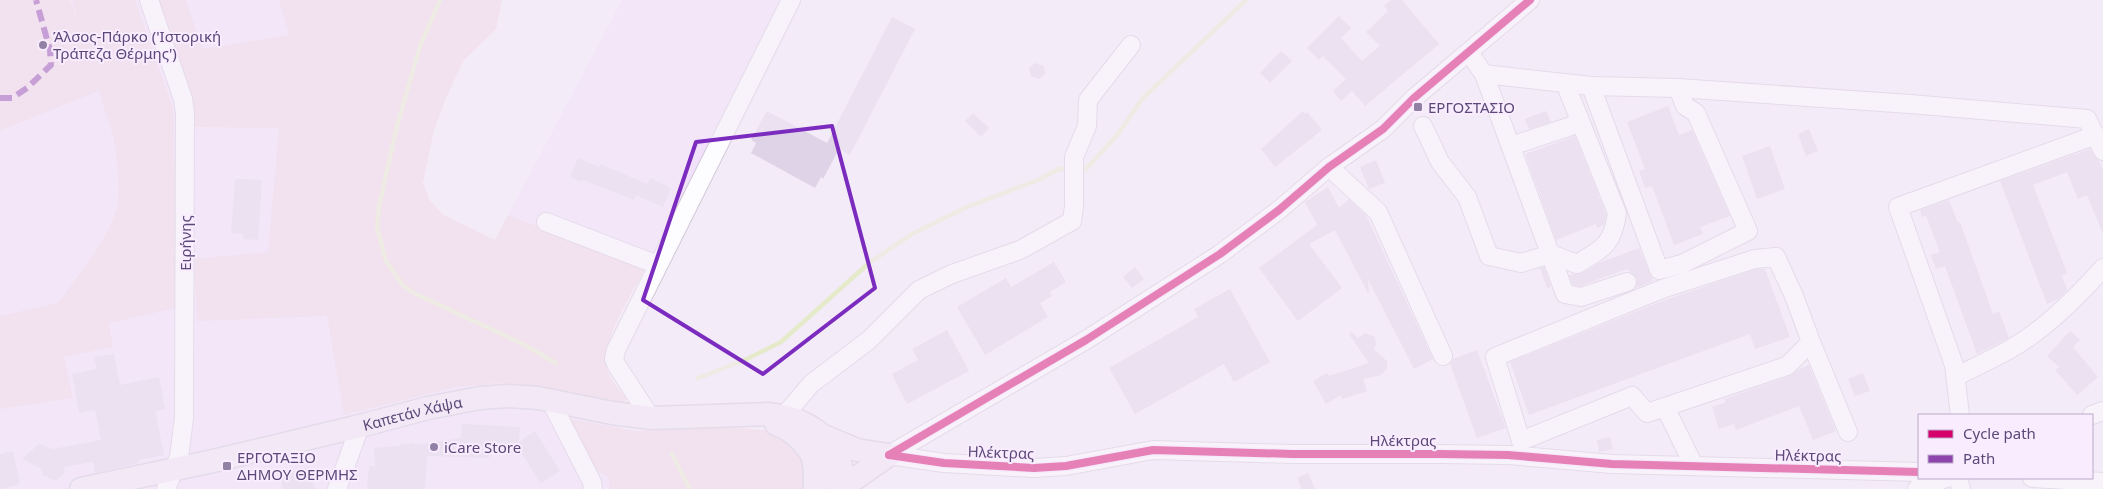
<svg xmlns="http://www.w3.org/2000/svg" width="2103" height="489" font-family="'Noto Sans',sans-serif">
  <rect width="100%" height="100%" fill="#f4ebf8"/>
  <g fill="#f1e1fa">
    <path d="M0 0H427L370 182 569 380 638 444 661 489H0Z"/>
    <path d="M622 0H786L646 267 508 215Z"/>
  </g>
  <g fill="#f0d4e2">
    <path d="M0 0H70L82 34 72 0H135L173 108 174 121 176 308 109 323 113 347 64 357 73 398 0 409V316L58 303C75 280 115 230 118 202 120 183 117 159 114 141 111 124 101 105 100 90L0 131Z"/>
    <path d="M158 0H186L202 49 289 35 279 0H502L496 29 463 61 446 98 434 130 423 183 429 199 442 214 495 240 508 215 646 267C633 293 600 340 607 368 609 379 619 389 626 398L625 403 532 386 497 383 455 387 344 415 327 316 197 321 194 259 268 252 279 128 194 127 193 103Z"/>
    <path d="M569 419 636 431 728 427 763 430 777 433 802 451 808 489H609V478L592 467Z"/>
  </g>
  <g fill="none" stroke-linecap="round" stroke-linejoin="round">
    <g stroke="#e5eacb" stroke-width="4.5">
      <path d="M440 0 420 46 397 126 379 206 377 227 386 261 403 285 414 293 523 344 556 363"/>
      <path d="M1078 169H1086L1118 134 1142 99 1246 0"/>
      <path d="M698 378 745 360 781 342 869 263 912 234 967 207 1038 180 1059 169H1070"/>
      <path d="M672 454 690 489"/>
    </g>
  </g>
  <g fill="#dfd4e7">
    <path d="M1391 0H1402L1439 44 1365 106 1352 91 1341 101 1333 91 1346 79 1323 56 1319 60 1307 48 1339 16 1351 28 1341 38 1362 61 1380 46 1366 32 1388 11 1384 6Z"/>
    <path d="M892 17 915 29 850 155 839 149 823 179 821 177 815 188 751 153 756 143 751 140 767 111 827 143Z"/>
    <path d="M1281 51 1292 61 1270 83 1260 73Z"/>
    <path d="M1035 63 1044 66 1045 74 1039 79 1031 76 1029 68Z"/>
    <path d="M1668 106 1679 135 1692 130 1730 216 1700 227 1703 234 1674 245 1652 186 1645 188 1639 171 1645 169 1627 122Z"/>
    <path d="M1303 111 1305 114 1307 112 1322 130 1275 167 1261 149Z"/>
    <path d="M1546 111 1551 122 1529 129 1525 119Z"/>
    <path d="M973 113 989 128 981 137 965 121Z"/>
    <path d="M1809 129 1818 151 1806 156 1798 134Z"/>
    <path d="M1575 136 1606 214 1605 221 1604 225 1597 228 1596 224 1556 240 1525 154Z"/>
    <path d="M1770 146 1785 189 1757 199 1742 156Z"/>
    <path d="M2090 149 2094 156 2099 161 2103 170V234L2087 195 2078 199 2067 172 2033 185 2067 273 2062 276 2067 290 2058 299 2047 304 2000 181Z"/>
    <path d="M578 158 599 167 600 164 647 184 650 178 671 188 663 207 636 195 634 200 583 180 582 182 570 177Z"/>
    <path d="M1376 160 1385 183 1369 189 1360 167Z"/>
    <path d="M235 179 262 180 258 240 243 239 244 234 231 233Z"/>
    <path d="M1328 187 1339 208 1349 199 1366 215 1433 359 1414 369 1368 279 1369 293H1368L1335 230 1309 244 1342 288 1298 321 1259 268 1317 225 1305 202Z"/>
    <path d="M1949 200 1958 223 1960 222 1993 314 1999 311 2009 338 1977 354 1945 266 1936 269 1931 255 1940 252 1926 216 1922 217 1920 210Z"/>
    <path d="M1639 248 1653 281 1636 288 1637 278 1627 269 1580 286 1573 285 1569 275 1582 273 1599 263Z"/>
    <path d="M1054 262 1066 282 1050 292 1052 296 1040 303 1048 317 985 355 957 307 1006 278 1011 287Z"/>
    <path d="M1135 267 1144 279 1132 288 1123 277Z"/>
    <path d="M1544 267 1551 287 1547 288 1540 268Z"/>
    <path d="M1757 269H1765L1790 337 1755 349 1750 334 1529 415 1510 362 1662 301Z"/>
    <path d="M1230 289 1270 362 1234 382 1224 364 1135 414 1109 368 1198 317 1194 309Z"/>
    <path d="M947 330 969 371 907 404 892 374 918 360 912 349Z"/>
    <path d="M2070 331 2080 340 2073 347 2098 377 2077 395 2055 370 2059 367 2047 356Z"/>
    <path d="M1351 332 1358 338 1365 333 1375 337 1376 344 1374 350 1387 361V368L1381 375 1363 379 1367 391 1342 399 1341 395 1326 404 1313 381 1327 373 1329 376 1369 363 1349 334Z"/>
    <path d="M1477 350 1506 428 1477 438 1450 364 1453 359Z"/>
    <path d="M114 354 120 385 159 377 165 409 155 411 164 455 138 460 139 463 95 473 93 462 63 467 65 473 56 481 43 475 42 469 22 459 39 444 53 449 101 440 95 410 79 413 72 374 97 369 94 357Z"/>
    <path d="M1809 365 1836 431 1813 440 1799 406 1736 430 1734 424 1719 429 1712 407 1726 402 1724 399 1790 376 1799 369Z"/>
    <path d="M1863 373 1870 391 1855 396 1848 379Z"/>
    <path d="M462 424 520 427 519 442 535 431 560 471 541 483 522 454 489 452V458L427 456 425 489H367L369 466H375L374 448 400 446V444L414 443 415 445 461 438Z"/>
    <path d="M1610 437 1613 449 1599 452 1597 440Z"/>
    <path d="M13 451 20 484 0 489V454Z"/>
    <path d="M309 467 315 489H283L280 474Z"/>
    <path d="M1308 473 1315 489H1302L1297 478Z"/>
  </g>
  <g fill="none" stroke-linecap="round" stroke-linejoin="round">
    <g stroke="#d2c8da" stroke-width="20">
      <g id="minor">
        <path d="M149 0 183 99 185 113 184 418 179 457 166 489"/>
        <path d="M1469 53 1484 74 1565 294 1581 297 1627 282"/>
        <path d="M1484 74 1591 86 1678 88 1910 104 2087 119 2103 151"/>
        <path d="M1591 86 1659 270 1682 264 1748 231 1696 113 1685 106 1678 88"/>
        <path d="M1423 126 1440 162 1467 197 1489 256 1521 263 1551 254 1577 264C1602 249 1613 245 1617 213L1565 83"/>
        <path d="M1511 146 1580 123"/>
        <path d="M1329 167 1378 212 1443 356"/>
        <path d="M546 222 658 265"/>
        <path d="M1776 257 1794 296 1811 342 1787 366 1647 413 1632 396 1521 441 1495 357 1662 289 1755 259Z"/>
        <path d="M1811 342 1848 432"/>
        <path d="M1957 376C1975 367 1995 358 2012 348 2045 329 2078 296 2103 268"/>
        <path d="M550 400 592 482 593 489"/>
        <path d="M1665 407 1694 466"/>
        <path d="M1960 415 1954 365 1898 207 2096 135"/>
        <path d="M2092 415 2103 411"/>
        <path d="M784 416 811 384 869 340 919 290 952 274 1020 250 1072 221 1074 206V157L1087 126 1088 100 1131 45"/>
        <path d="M651 418 617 366 614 359 616 350 791 0"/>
        <path d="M889 455 944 463 1034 468 1066 466 1153 450 1292 454H1439L1508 455 1612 464 1919 472"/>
        <path d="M889 455 1086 340 1220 254 1279 210 1329 167 1383 129 1414 98 1530 0"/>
        <path d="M1958 478 1961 489"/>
        <path d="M2032 478 2103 482"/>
        <path d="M337 489 360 426"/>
        <path d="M1917 489 1946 478"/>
      </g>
    </g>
    <g stroke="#d1c9da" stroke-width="25">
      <g id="major">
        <path d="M776 424C811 436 815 473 844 486"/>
        <path d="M826 437 857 450 889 455"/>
        <path d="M812 454 815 469V489"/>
        <path id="s1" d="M81 489 213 461 360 426 428 408 480 398 508 396 538 398 612 413 651 418 768 414C809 418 843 441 844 486"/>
        <path d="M840 489 889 455"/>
      </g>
    </g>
    <use href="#minor" stroke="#fdfcfe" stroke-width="18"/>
    <use href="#major" stroke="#efe5f3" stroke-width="22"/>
    <path stroke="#8e44ad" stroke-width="6" stroke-dasharray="12 6" stroke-linecap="butt" d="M0 98H12L27 88 51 65 50 50 36 0"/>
    <g stroke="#f9ecff" stroke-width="11">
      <g id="cycleway">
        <path d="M889 455 944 463 1034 468 1066 466 1153 450 1292 454H1439L1508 455 1612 464 1919 472"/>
        <path d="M889 455 1086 340 1220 254 1279 210 1329 167 1383 129 1414 98 1530 0"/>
      </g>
    </g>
    <use href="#cycleway" stroke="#d6006c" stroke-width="8"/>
  </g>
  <path d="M0 0H2103V489H0ZM832 126 875 288 763 374 643 300 696 142Z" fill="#f4ebf8" fill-opacity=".55" fill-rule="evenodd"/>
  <path fill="none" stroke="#7b2cbf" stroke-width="4" stroke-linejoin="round" d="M832 126 875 288 763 374 643 300 696 142Z"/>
  <g fill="#9281a5" stroke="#f9ecff" stroke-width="2">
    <circle cx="43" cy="45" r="5"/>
    <rect x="1413" y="102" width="10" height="10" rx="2.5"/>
    <circle cx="434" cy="447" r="5"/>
    <rect x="222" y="461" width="10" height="10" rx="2.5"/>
  </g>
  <g text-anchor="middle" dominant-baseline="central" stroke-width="4" stroke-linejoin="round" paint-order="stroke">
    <g font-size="15" fill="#5d4879" stroke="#f9ecff" text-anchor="start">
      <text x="53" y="36">Άλσος-Πάρκο ('Ιστορική<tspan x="53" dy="17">Τράπεζα Θέρμης')</tspan></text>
      <text x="1428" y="107">ΕΡΓΟΣΤΑΣΙΟ</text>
      <text x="444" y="447">iCare Store</text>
      <text x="237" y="457">ΕΡΓΟΤΑΞΙΟ<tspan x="237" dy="17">ΔΗΜΟΥ ΘΕΡΜΗΣ</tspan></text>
    </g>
    <g font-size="15" fill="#5d4879" stroke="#f9ecff">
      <text transform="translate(185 243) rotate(-90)">Ειρήνης</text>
      <text stroke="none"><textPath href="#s1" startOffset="340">Καπετάν Χάψα</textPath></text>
      <text x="1403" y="440">Ηλέκτρας</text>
      <text transform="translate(1001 452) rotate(2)">Ηλέκτρας</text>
      <text transform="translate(1808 455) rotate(1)">Ηλέκτρας</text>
    </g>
  </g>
  <rect x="1918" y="414" width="175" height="65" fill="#f9ecff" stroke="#bbaac9"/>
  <rect x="1928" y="430" width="25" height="8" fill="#d6006c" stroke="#bbaac9"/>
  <text x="1963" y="439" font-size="15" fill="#5d4879">Cycle path</text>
  <rect x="1928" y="455" width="25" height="8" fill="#8e44ad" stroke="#bbaac9"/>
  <text x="1963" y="464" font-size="15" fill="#5d4879">Path</text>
</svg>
